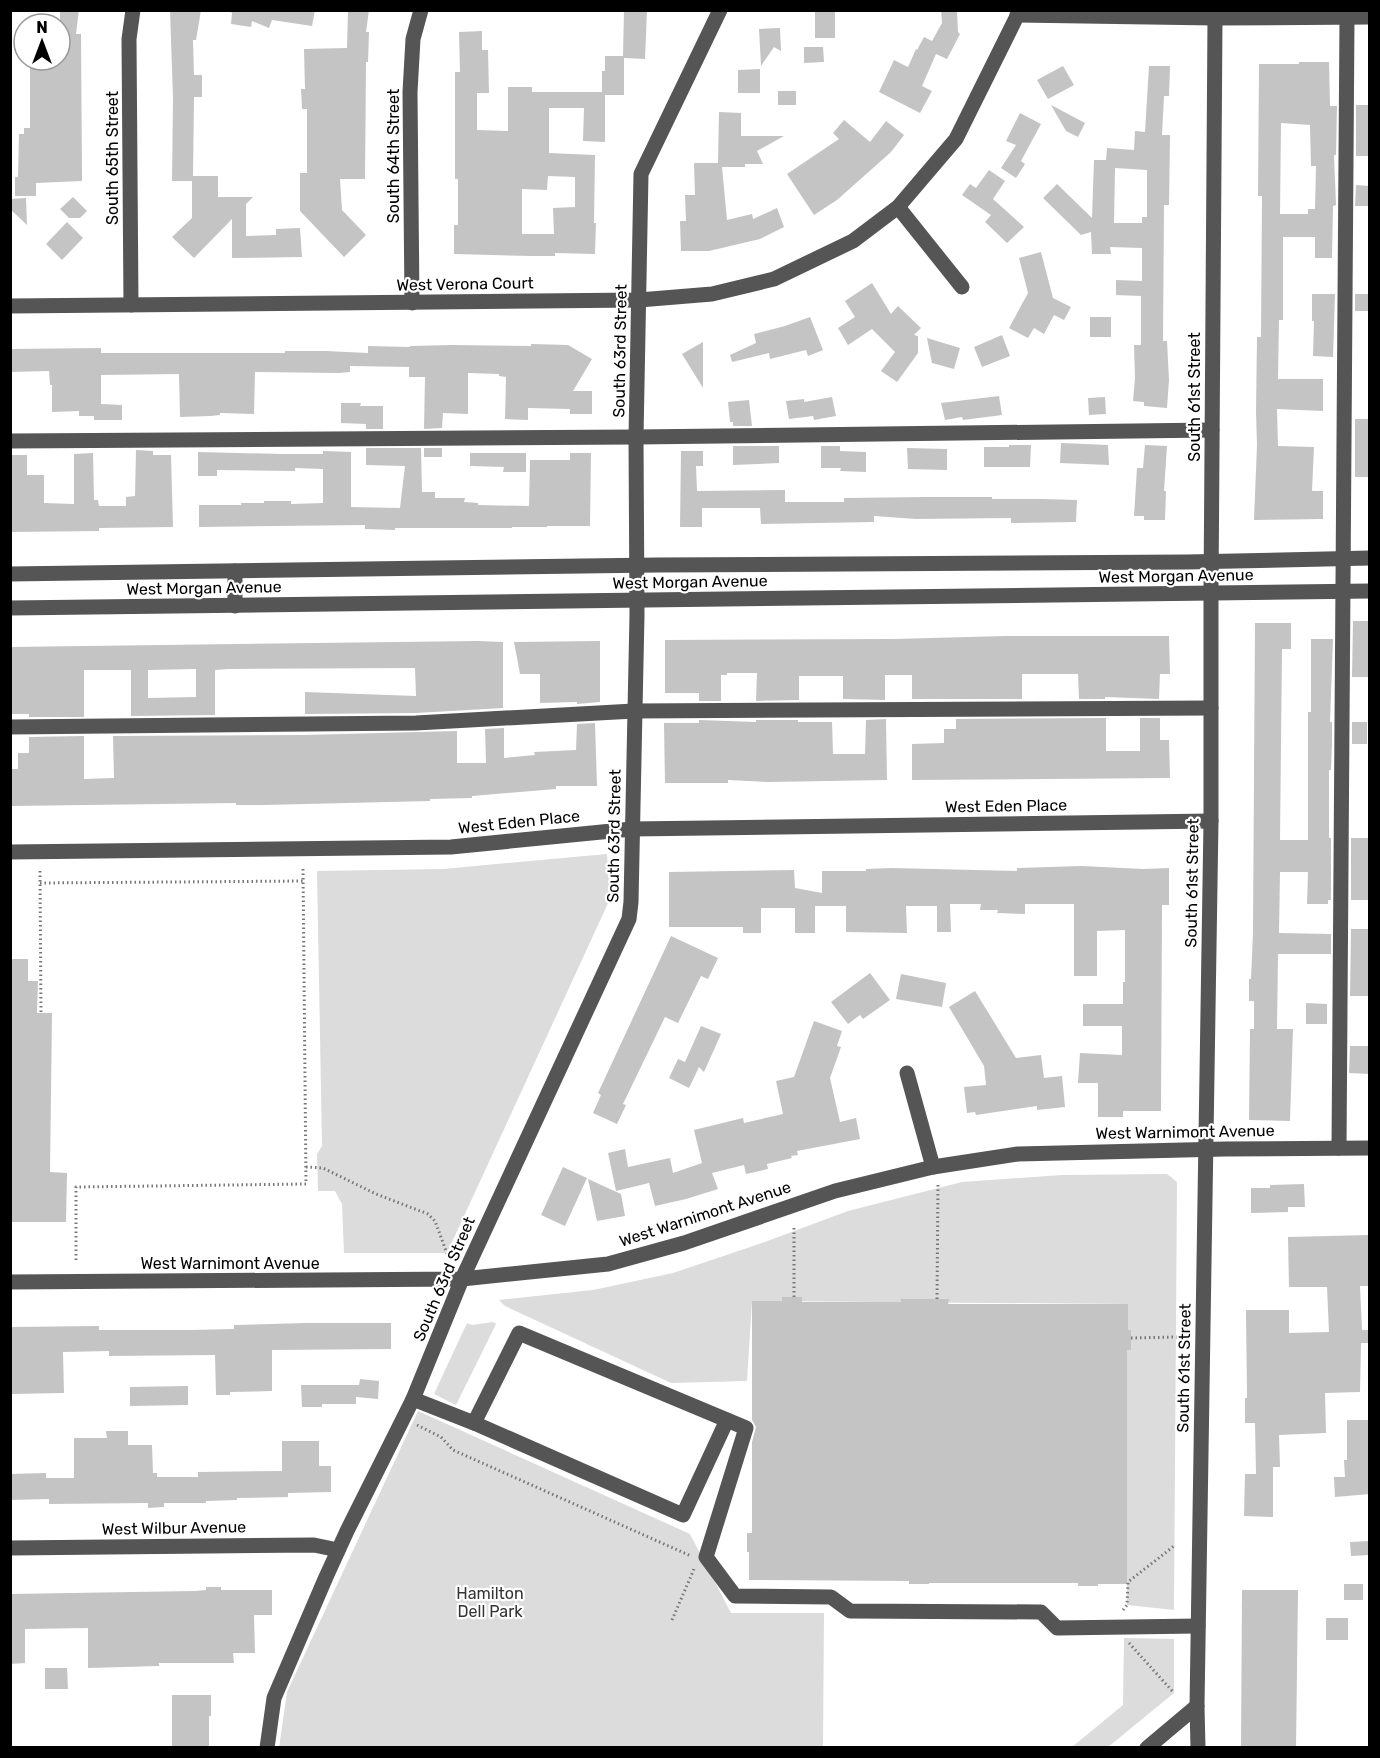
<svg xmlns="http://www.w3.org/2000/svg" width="1380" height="1758" font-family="Rubik,sans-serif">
  <rect width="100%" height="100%" fill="#fff"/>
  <g fill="#dcdcdc">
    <path d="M607 854 610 899 447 1253H344L342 1204 335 1191H318L317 1154 322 1146 317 871 443 869Z"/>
    <path d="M1167 1174 1177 1182 1174 1610 1127 1605V1304L752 1301 747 1381 671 1383 505 1306 499 1300 593 1290 673 1273 759 1244 848 1211 962 1182 1062 1175Z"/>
    <path d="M493 1322 496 1324 456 1405 434 1394 467 1323 472 1325Z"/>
    <path d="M418 1411 690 1534 731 1613H824L823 1747 279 1748 287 1692Z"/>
    <path d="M1124 1638 1174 1639V1693L1108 1747H1072L1123 1705Z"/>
  </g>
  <g fill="#c4c4c4" fill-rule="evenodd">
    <path d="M60 10H79L76 34H81L82 181 36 183V196H15V177H18L19 134H24V128H30V60H60Z"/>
    <path d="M170 10H201L196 40H193L194 75H202V97H194L193 176H218V197H253L246 204V236L276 235V229L300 228 302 257 232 258V219L194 258 172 237 192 218V181H172L173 98Z"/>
    <path d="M228 10H315L312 26 272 20 269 28 252 21 251 27 231 24 232 13Z"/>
    <path d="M348 10H369L366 32H369L368 62H366L365 179H340L342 210 366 235 344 257 300 211V173H307V109H302L301 89H305L304 49 347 48Z"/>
    <path d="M624 10H647L645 59 624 58V95H605V142L583 141 584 108H549V153L595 155 594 223H596L595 254 555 253V256H532L454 254V225H458V179H455V72H460L459 32 482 31V50H488L489 93H477V130L508 131V87H532V92H602V71H605V56H623ZM548 176 575 177V207L553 208 554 234H522V189L547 190Z"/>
    <rect x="815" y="10" width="20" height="28"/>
    <path d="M941 10H957L958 32 960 34 947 59 936 54 922 86 932 91 920 113 879 92 894 60 908 67 916 49 917 50 924 37 932 41 942 23Z"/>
    <path d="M780 28 781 51 774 47 761 66 759 29Z"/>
    <path d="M804 47H823L824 62 804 63Z"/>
    <path d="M1299 62H1329L1330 106H1337L1336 155H1334L1336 205 1333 206 1332 258H1315V237H1283V320H1279L1278 379H1323V411L1277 409 1278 446 1314 447 1312 491H1323V519L1254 520 1257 445 1256 412 1257 337H1261L1262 196H1258L1259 64H1299ZM1281 123 1310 125 1311 166H1316L1315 209H1308V214H1280Z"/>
    <path d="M1063 66 1074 85 1048 99 1037 80Z"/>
    <path d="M1149 66H1170L1169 96H1164L1162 135H1170L1169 205H1164L1163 341H1167L1169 380 1167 408 1144 406V402L1133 401 1135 378 1134 345H1141V296L1116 295V280L1142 281V248L1110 247 1111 254H1092L1091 232 1081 235 1043 198 1057 184 1092 218 1094 160H1106L1107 148 1134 150 1135 131 1145 132ZM1115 168 1147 170V217H1142V223H1114Z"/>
    <path d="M760 69V93H738V70Z"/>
    <rect x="778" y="91" width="18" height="14"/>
    <path d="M1051 105 1085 123 1078 137 1066 131Z"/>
    <rect x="1356" y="105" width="14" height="51"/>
    <path d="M719 112 741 113V136H784L757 151 763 164H745V167H722L727 220 752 214 753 219 777 208 784 227 760 239 709 251H681L680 221H686L685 195H695L694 163H718Z"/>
    <path d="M1020 113 1041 124 1021 161 1025 164 1016 178 1001 168 1016 145 1006 141Z"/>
    <path d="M844 120 870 142 886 121 904 135 891 152 837 200 814 215 787 174 839 139 833 133Z"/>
    <path d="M989 170 1005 181 993 199 1024 227 1007 243 985 222 991 215 962 195 970 184 976 188Z"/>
    <path d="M1356 185 1370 186V206H1355Z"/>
    <path d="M73 197 87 211 80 218H69L60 209Z"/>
    <path d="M26 198 27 225 10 209V199Z"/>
    <path d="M67 222 83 238 62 260 46 244Z"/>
    <path d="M1041 252 1053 298 1071 307 1064 320 1054 315 1044 334 1034 328 1028 338 1009 328 1028 293 1019 258Z"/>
    <path d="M872 283 891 314 898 306 921 328 914 335 918 336V353L897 382 881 371 895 352 872 329 848 345 838 328 855 317 845 301Z"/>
    <path d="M1312 294H1335L1333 357 1313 356 1314 321H1312Z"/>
    <rect x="1355" y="294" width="15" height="17"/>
    <path d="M810 317 823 350 808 356 806 350 770 359 769 353 732 362 730 355 756 343 754 334 785 326Z"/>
    <rect x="1090" y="317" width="21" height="20"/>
    <path d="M1002 335 1010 356 982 367 974 347Z"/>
    <path d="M927 338 960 348 954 369 932 363Z"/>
    <path d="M703 342V388L682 354Z"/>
    <path d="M531 344 568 345 592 359 573 391H592V414H570V409L528 408V420L505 419 506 377 499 376V374L468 373V414L443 413 442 428 424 429 425 377H409V367L350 366V372L339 373 255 372 254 414 220 413V415L211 416 180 417 179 374 101 375V404L122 405V420H94V416H79V411L52 412V385H50L49 371 10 372V349L101 348V353H285V351H326L368 353V346L410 347V346L452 345 531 346Z"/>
    <path d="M999 396 1002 415 963 420 962 417 945 420 941 403Z"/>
    <path d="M832 397 836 416 814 420 813 416 789 419 786 401 804 399V402Z"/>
    <path d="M1105 397 1106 414 1089 415 1088 398Z"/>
    <path d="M749 400 752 426H733V422H730L728 402Z"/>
    <path d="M341 403H361L360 406H383V429H366V424L341 423Z"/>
    <rect x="1355" y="419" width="15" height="58"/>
    <path d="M1061 443 1108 445 1109 465 1060 463Z"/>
    <path d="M1009 445H1031L1030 467H984V447H1009Z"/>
    <path d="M1145 445 1167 446 1164 491H1166L1165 520H1144V516H1134L1137 468H1143Z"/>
    <path d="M733 446H779V463L733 465Z"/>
    <path d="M821 446H840V451L866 452V472L840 471 841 468H821Z"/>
    <path d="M366 448H421L422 492H435V498H465L464 502 478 503V505L529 506 530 460H570V453H591L590 526H547V527H512V528H395V530L365 529V525L199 527V505H241V503H264V501H291V504L323 503V469L295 468V471L217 470V476H198V452L282 454H323V451L351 452V507L400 508 405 466 366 465Z"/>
    <rect x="424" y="448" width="18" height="9"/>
    <path d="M907 448 947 449V470L908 469Z"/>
    <path d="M136 450 153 451V455H171L173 527 99 528V531L10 532V455H27V475H44V503L74 504V454L93 453 94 500H98L99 506H126V497L135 496Z"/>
    <path d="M681 451H703V466H696L697 491 785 490V502H844V498L927 497H992V499H1042L1077 500 1076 522 1011 523V518L916 519 874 516V522L761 524 760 508H702V527H680Z"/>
    <path d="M470 453H526V472H503L504 467 470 466Z"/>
    <path d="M1353 621H1370V677H1352Z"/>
    <path d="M1255 623H1291V649H1282L1280 840H1308V712H1311V639H1333L1330 722H1332V744L1331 770H1329V838H1331V900H1328V904H1307L1308 872H1280L1279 933 1331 934V954H1278L1277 1029H1293L1290 1121 1249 1120 1250 1029H1254V1001H1249V979H1251L1253 932Z"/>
    <path d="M1005 636H1169L1170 674H1160L1159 699 1105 697V699H1079L1078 674H1022V699H912V675H885V700L843 699V676H799V700L756 701 757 673H727V675H721V701H699V693H665V640L894 639Z"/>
    <path d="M478 641 503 642V708L416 713 305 714V692L416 696 415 668 229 669 215 670V715L131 716V670H84V717H29V714H10V647ZM196 669V697L148 698V670Z"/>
    <path d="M600 641V702L577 704V702L540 703V674H520L514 642Z"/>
    <path d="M1106 718V751H1140V718H1160V740H1169L1170 778 912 780V744L944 743V729H956V719Z"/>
    <path d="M886 719 887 780 768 782 728 780V783H665L664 723H699V720L756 722V720H798V722H832L833 754H865L866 720Z"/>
    <rect x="1352" y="722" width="15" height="22"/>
    <path d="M595 723 597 786H556V789L472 796V798L430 799V801L263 805H236V803L10 806V769H18V753H29V737L84 736V779L114 778 113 736 305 735 457 731V763H486L485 729 504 728V758L535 755 534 752 576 750 577 724Z"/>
    <rect x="1351" y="838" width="19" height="62"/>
    <path d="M1082 866 1143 869 1169 868V905H1162L1161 1111H1123V1117H1098V1083H1078L1080 1053 1122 1055V1026H1083V1004H1123V982H1125V930L1097 931V976H1074V904H1025V914L997 913 998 910H980L981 904H950L951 932H937V906H906L907 933 846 932V906H815V933H795V908H761V933H743V927H669V872L794 870 795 888 822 893V871H866V869L892 868 1017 871V868Z"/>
    <path d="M1351 929H1369V996H1350Z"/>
    <path d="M671 936 718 958 708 979 701 976 678 1023 665 1017 623 1104 626 1105 617 1124 593 1113 601 1095 598 1093Z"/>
    <path d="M10 959H28V981H38L37 1013H52L50 1172 67 1173 66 1222H10Z"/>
    <path d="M870 973 890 1000 863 1019 860 1015 848 1024 831 1002Z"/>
    <path d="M901 974 946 983 942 1007 896 999Z"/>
    <path d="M975 991 1016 1058 1041 1055 1044 1078 1062 1076 1065 1107 1037 1110V1106L976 1115 975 1112 967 1113 964 1087 986 1085 984 1066 949 1007Z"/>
    <path d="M1306 1003 1327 1004V1024H1306Z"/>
    <path d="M814 1021 842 1031 837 1046 841 1047 830 1078 840 1122 856 1118 860 1139 797 1151 798 1155 791 1156 792 1158 767 1164 768 1169 746 1174 744 1165 712 1173 718 1189 686 1199 655 1206 649 1183 616 1191 608 1153 625 1149 628 1167 670 1158 673 1173 702 1163 694 1130 743 1118 744 1123 783 1114 776 1081 794 1077Z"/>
    <path d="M701 1026 721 1034 704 1072 699 1067 689 1088 669 1078 678 1059 685 1062Z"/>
    <path d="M1350 1046H1370V1074L1349 1073Z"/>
    <path d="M563 1167 587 1178 565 1226 541 1215Z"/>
    <path d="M588 1179 621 1194 625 1216 597 1221Z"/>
    <path d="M1304 1184 1305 1207H1288V1212L1251 1213V1188H1270V1185Z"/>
    <path d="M1370 1235V1286H1360L1362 1330H1370V1343H1361L1360 1392 1325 1393 1326 1433 1279 1435 1280 1467H1273V1517L1244 1516 1245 1474H1256L1255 1423H1245V1398H1247L1246 1310H1289V1333L1329 1332 1327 1287H1289L1288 1237Z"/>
    <path d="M782 1297H802V1302H901V1299H949L948 1304H1128V1330H1131V1350H1127V1584H1098V1586H1078V1583H929V1584H909V1581L749 1580V1552H747V1533H752V1442L756 1427 752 1420V1301H782Z"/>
    <path d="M306 1323H391V1349L272 1350V1391L230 1392V1395H216L215 1355 109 1356V1351L63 1352 64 1393 10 1394V1327L99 1326V1330H191L234 1329V1325Z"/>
    <path d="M360 1379 379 1381 378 1399 356 1397V1404H322V1407H302L301 1385H359Z"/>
    <path d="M188 1386V1405L130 1406V1387Z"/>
    <path d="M1347 1420H1368L1370 1494 1335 1497 1334 1477H1345L1344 1460H1347Z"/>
    <path d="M106 1431H128V1445H152L153 1473H157V1477H198V1472L282 1471V1441H319V1466H331V1492L288 1493V1497L237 1498V1500L206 1501V1503H164V1507L148 1508V1503L49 1504V1499L10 1500V1474L46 1473V1478H74V1438H107Z"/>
    <path d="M1370 1541V1555L1351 1556 1350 1542Z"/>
    <rect x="1344" y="1584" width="19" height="16"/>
    <path d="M206 1587H221V1590H272V1615H254L255 1653H233L234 1663H159V1666L88 1668V1628L25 1629V1663L10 1664V1594L195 1591 206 1590Z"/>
    <path d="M1242 1590H1298L1296 1748H1241Z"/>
    <rect x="1326" y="1618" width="22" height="22"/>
    <path d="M45 1668H67L68 1689H45Z"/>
    <path d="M172 1695H211V1716H209V1747H172Z"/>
  </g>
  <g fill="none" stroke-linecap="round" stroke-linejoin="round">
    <g stroke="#777" stroke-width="3" stroke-dasharray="1.5 3" stroke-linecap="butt">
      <path d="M40 871 41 1013"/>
      <path d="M40 883 304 881"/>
      <path d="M306 1167 323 1168 376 1194 428 1214 435 1221 449 1259"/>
      <path d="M794 1228V1297"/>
      <path d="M76 1260V1187L306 1184 303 868"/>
      <path d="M937 1299 938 1185"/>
      <path d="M1131 1338 1177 1337"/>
      <path d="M417 1425 441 1437 453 1450 691 1556"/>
      <path d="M1123 1610 1127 1605 1128 1582 1174 1546"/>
      <path d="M672 1620 694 1569"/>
      <path d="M1129 1643 1174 1693"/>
    </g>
    <g stroke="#555" stroke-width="15">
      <path d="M1017 15 1215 18 1370 17"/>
      <path d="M898 207 962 287"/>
      <path d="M412 303 410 92 413 39 421 10"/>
      <path d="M131 305 129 39 133 10"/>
      <path d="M10 306 639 300 712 294 774 279 853 241 898 207 956 139 1020 10"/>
      <path d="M10 441 636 437 1212 430"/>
      <path d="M235 571V606"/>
      <path d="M10 574 657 565 1186 562 1370 558"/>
      <path d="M10 608 1370 591"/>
      <path d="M10 727 416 723 634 711 1211 708"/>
      <path d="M10 852 451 847 632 829 1211 821"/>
      <path d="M907 1073 933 1167"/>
      <path d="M1339 1148 1347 17"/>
      <path d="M10 1282 462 1279 608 1264 684 1243 835 1191 933 1167 1018 1154 1225 1149 1370 1148"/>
      <path d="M413 1399 474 1423 519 1333 746 1428 706 1557 735 1596 831 1597 850 1611 1041 1612 1057 1628 1198 1626"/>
      <path d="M474 1423 683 1515 727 1420"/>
      <path d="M10 1548 314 1545 338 1550"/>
      <path d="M267 1748 274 1698 326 1577 347 1531 413 1399 462 1279 629 919 631 902 637 615 636 437 641 174 720 10"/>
      <path d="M1147 1748 1197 1706"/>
      <path d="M1198 1748 1197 1706 1211 821V593L1215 18"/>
    </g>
  </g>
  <g text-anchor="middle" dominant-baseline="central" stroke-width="4.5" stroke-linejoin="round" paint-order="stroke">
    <g font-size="16" fill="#000" stroke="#fff">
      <text transform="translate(393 156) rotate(-90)">South 64th Street</text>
      <text transform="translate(112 158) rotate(-90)">South 65th Street</text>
      <text transform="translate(465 284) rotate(-1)">West Verona Court</text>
      <text transform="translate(620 351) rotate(-89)">South 63rd Street</text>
      <text transform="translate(1194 397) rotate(-90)">South 61st Street</text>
      <text transform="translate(1176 576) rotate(-1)">West Morgan Avenue</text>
      <text transform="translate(690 582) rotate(-1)">West Morgan Avenue</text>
      <text transform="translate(204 588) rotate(-1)">West Morgan Avenue</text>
      <text transform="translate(1006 806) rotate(-1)">West Eden Place</text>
      <text transform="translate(519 822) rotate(-6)">West Eden Place</text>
      <text transform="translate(614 836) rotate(-89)">South 63rd Street</text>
      <text transform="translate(1192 883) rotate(-89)">South 61st Street</text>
      <text transform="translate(1185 1132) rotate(-1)">West Warnimont Avenue</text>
      <text transform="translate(705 1214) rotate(-18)">West Warnimont Avenue</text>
      <text x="230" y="1263">West Warnimont Avenue</text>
      <text transform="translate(444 1279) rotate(-67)">South 63rd Street</text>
      <text transform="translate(1184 1368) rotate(-89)">South 61st Street</text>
      <text transform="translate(174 1528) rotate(-1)">West Wilbur Avenue</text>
    </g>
    <g font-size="16" fill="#333" stroke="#fff">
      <text x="490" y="1593">Hamilton<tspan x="490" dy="18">Dell Park</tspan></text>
    </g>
  </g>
  <rect width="1380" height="1758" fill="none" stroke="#000000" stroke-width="24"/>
  <g transform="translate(42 42)"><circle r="28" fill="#ffffff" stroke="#999999" stroke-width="1.5"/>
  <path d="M0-4.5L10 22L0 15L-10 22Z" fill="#000000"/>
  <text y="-9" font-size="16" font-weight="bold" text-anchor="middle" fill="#000000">N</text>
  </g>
</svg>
